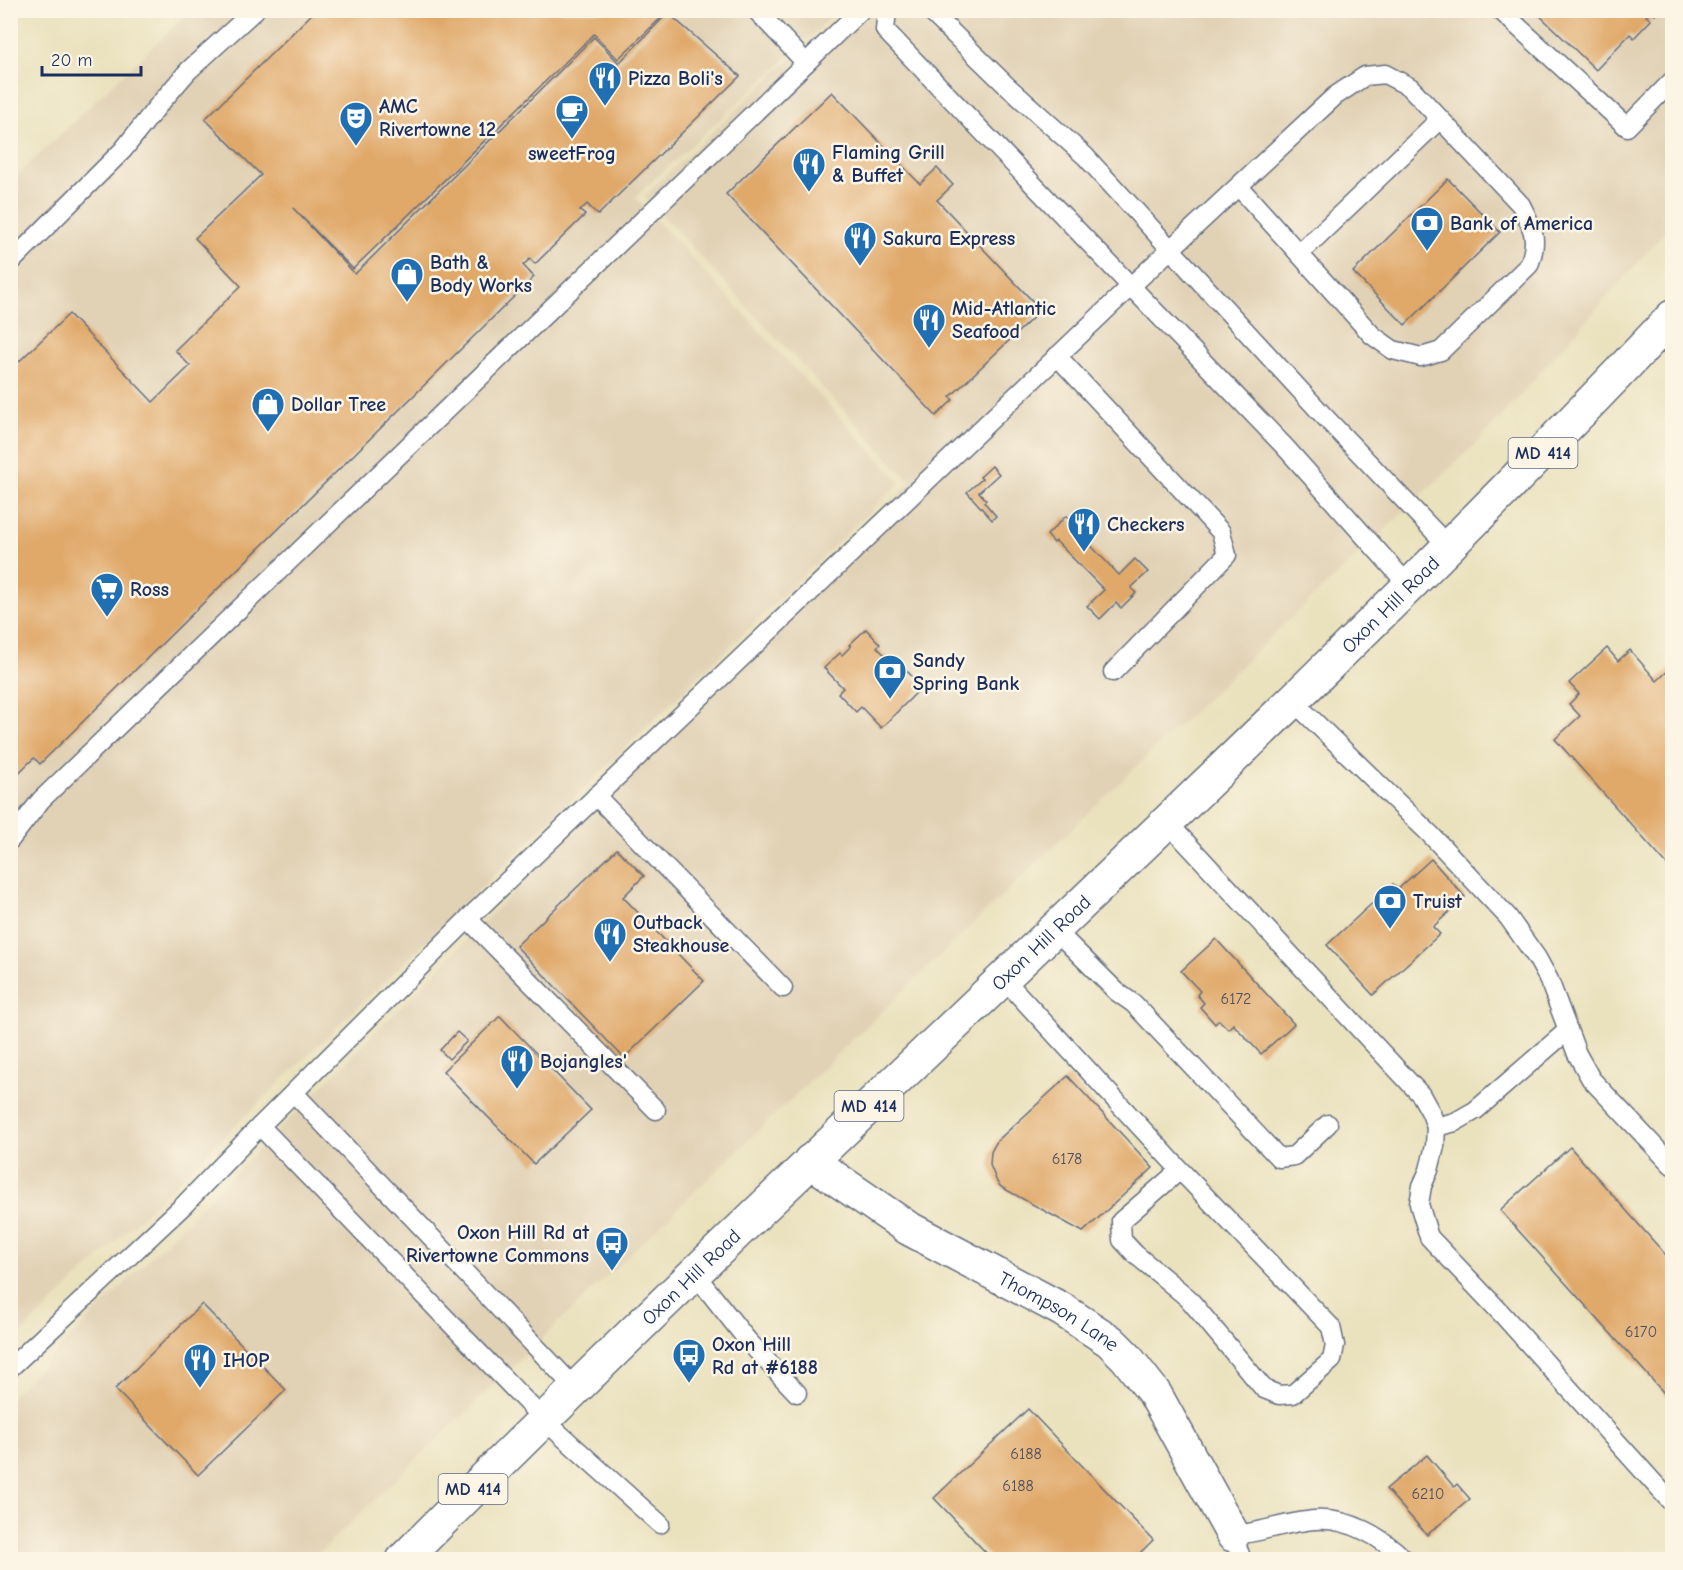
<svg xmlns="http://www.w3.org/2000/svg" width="1683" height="1570" font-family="'Comic Neue',sans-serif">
  <rect width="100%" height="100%" fill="#fcf5e5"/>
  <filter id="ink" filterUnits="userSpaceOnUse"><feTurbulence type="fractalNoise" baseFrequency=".0167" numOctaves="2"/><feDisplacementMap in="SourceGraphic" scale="12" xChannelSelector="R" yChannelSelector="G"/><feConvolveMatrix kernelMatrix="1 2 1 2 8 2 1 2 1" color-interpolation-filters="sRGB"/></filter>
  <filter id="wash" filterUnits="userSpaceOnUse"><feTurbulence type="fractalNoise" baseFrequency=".008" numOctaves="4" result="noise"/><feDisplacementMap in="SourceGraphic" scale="24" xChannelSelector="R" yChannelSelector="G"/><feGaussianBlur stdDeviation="1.35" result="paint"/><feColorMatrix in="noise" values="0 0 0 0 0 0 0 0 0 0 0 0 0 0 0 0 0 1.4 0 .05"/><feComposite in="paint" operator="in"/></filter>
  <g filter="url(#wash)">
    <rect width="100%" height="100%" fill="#eae1bd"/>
    <g fill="#e1d2b6">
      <path d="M190 11H838L635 197 900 482 11 1343V181Z"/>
      <path d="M842 11H1672V224L1481 439 1274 634 313 1559 11 1560V1397L413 995 911 482 644 196Z"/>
    </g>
    <g id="blocks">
      <g fill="#e0a96b">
        <path d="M316 10 667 12 618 59 594 34 353 269 293 208 355 274 594 37 619 63 668 13 740 76 598 215 587 204 580 211 585 215 535 264 530 259 523 265 534 277 40 764 34 758 10 781V370L69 314 153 402 190 366 175 350 241 286 195 238 261 175 205 119Z"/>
        <path d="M1534 10H1660L1655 15 1651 11 1646 16 1651 20 1634 38 1630 34 1596 70Z"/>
        <path d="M832 92 920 184 937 168 953 185 937 200 1041 310 950 397 953 400 936 416 726 194Z"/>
        <path d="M1448 179 1500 232 1405 325 1353 272Z"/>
        <path d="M992 466 999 474 979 492 986 500 984 502 996 516 992 520 967 492 982 479 980 477Z"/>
        <path d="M1066 516 1074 524 1072 526 1119 575 1135 559 1148 572 1131 588 1136 593 1121 608 1116 603 1100 619 1087 606 1104 590 1056 541 1054 543 1047 535Z"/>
        <path d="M866 629 880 644 877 647 903 674 906 670 922 687 881 728 861 707 856 712 838 693 843 688 824 668 840 653 842 655 851 646 849 645Z"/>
        <path d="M1607 648 1618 661 1630 650 1657 681 1672 667V862L1668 866 1555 739 1580 716 1569 704 1579 694 1569 683Z"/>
        <path d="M617 849 644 876 623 897 704 981 624 1058 516 946Z"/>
        <path d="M1431 859 1465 897 1433 927 1440 934 1373 995 1327 945 1393 884 1398 889Z"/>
        <path d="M1216 939 1294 1024 1261 1054 1233 1024 1228 1029 1219 1020 1215 1024 1200 1007 1204 1003 1197 995 1200 991 1181 971Z"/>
        <path d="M500 1016 591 1110 534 1164 443 1071Z"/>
        <path d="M457 1032 467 1041 449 1059 440 1050Z"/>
        <path d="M1068 1076 1153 1168 1083 1232 1001 1187 997 1182 990 1165 991 1152 997 1141Z"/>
        <path d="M1570 1147 1672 1262V1402L1500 1210Z"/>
        <path d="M202 1304 286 1390 198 1475 115 1389Z"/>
        <path d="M1028 1409 1153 1540 1133 1560H993L934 1498Z"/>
        <path d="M1427 1455 1454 1487 1457 1484 1470 1499 1427 1535 1386 1489Z"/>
      </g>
    </g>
  </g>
  <g filter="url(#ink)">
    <use href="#blocks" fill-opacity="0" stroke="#636d7f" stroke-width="1.5"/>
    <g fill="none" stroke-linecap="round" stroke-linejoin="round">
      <g stroke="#636d7f" stroke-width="21">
        <g id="service">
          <path d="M756 10 806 63"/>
          <path d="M887 10 885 30 1285 447 1409 586"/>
          <path d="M929 10 1007 86 1085 156 1322 414 1449 547"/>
          <path d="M1500 10 1627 127 1672 81"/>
          <path d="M1299 254 1440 119"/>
          <path d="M10 263 123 150 157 107 188 71 255 10"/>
          <path d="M1057 356 1221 532 1227 555 1113 672"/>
          <path d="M1292 700 1430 834 1508 917 1537 958 1549 980 1577 1054 1591 1079 1672 1165"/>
          <path d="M596 796 783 988"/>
          <path d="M1166 821 1421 1095 1431 1113 1436 1127 1435 1146 1429 1170 1422 1186 1419 1204 1429 1237 1502 1314 1672 1503"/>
          <path d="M10 840 41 800 861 10"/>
          <path d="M468 919 656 1110"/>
          <path d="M1055 930 1117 992 1134 1004 1279 1158 1294 1156 1328 1124"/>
          <path d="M1004 979 1180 1170 1121 1221 1122 1240 1135 1254 1188 1298 1264 1389 1279 1395 1293 1394 1332 1360 1335 1345 1331 1327 1180 1170"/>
          <path d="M294 1093 575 1388"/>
          <path d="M260 1126 543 1419 660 1524"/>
          <path d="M1436 1127 1455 1122 1476 1110 1568 1030"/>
          <path d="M695 1274 748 1341 797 1393"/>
          <path d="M10 1368 184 1205 260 1126 475 912 1130 287 1335 96 1365 76 1385 74 1410 87 1521 205C1533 229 1539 238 1529 265L1441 351 1421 357 1393 350 1372 335 1239 187"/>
          <path d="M1242 1560 1233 1535C1260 1533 1287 1522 1315 1520 1349 1518 1381 1536 1405 1560"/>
        </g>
      </g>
      <g stroke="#636d7f" stroke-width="36">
        <g id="minor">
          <path id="s1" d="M810 1161 908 1228 1061 1309 1110 1341 1126 1357 1155 1394 1233 1535"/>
        </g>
      </g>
      <g stroke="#636d7f" stroke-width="36">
        <g id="primary">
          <path id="s2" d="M403 1560C820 1139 1266 747 1672 317"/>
        </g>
      </g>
      <use href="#service" stroke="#fff" stroke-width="18"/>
      <use href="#minor" stroke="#fff" stroke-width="33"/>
      <use href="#primary" stroke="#fff" stroke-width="33"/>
    </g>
  </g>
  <defs>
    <g id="restaurant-pin" transform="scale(1.725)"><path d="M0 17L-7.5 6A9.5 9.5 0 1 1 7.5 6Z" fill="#1f6fb2" stroke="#fcf5e5"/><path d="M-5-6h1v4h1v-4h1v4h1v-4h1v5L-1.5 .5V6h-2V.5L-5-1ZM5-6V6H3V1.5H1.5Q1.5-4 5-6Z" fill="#fff"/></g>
    <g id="cafe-pin" transform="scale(1.725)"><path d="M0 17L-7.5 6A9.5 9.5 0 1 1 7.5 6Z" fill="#1f6fb2" stroke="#fcf5e5"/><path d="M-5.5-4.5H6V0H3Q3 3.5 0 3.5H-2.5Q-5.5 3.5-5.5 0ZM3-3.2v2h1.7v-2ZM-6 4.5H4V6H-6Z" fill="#fff"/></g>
    <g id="theatre-pin" transform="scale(1.725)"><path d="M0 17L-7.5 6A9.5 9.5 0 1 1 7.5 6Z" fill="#1f6fb2" stroke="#fcf5e5"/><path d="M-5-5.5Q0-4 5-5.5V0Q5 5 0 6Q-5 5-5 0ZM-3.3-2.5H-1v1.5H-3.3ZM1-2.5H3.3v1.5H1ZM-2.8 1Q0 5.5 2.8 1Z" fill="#fff"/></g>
    <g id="bank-pin" transform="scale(1.725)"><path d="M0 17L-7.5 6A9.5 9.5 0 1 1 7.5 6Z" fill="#1f6fb2" stroke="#fcf5e5"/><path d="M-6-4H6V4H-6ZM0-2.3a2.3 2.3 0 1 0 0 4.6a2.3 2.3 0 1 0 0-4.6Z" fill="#fff"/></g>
    <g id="shop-pin" transform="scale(1.725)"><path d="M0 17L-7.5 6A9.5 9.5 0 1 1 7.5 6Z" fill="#1f6fb2" stroke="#fcf5e5"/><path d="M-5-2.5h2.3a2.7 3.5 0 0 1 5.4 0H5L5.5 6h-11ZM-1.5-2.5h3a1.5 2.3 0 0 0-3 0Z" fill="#fff"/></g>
    <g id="supermarket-pin" transform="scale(1.725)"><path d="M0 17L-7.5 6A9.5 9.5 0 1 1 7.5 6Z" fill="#1f6fb2" stroke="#fcf5e5"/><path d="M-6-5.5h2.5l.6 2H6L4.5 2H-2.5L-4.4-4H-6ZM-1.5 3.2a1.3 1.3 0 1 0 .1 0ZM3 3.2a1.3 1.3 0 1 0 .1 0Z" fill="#fff"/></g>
    <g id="bus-pin" transform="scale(1.725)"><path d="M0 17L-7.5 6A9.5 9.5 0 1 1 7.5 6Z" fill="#1f6fb2" stroke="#fcf5e5"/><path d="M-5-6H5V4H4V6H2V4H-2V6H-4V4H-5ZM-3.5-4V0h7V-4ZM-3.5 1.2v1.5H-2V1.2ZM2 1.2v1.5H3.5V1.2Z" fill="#fff"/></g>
  </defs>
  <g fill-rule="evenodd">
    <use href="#restaurant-pin" x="605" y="78"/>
    <use href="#cafe-pin" x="572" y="111"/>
    <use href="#theatre-pin" x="356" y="118"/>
    <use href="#restaurant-pin" x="809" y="164"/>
    <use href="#bank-pin" x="1427" y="223"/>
    <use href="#restaurant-pin" x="860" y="238"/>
    <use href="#shop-pin" x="407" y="274"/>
    <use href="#restaurant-pin" x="929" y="320"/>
    <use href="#shop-pin" x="268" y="404"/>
    <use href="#restaurant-pin" x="1084" y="524"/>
    <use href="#supermarket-pin" x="107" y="589"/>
    <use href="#bank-pin" x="890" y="671"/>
    <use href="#bank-pin" x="1390" y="901"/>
    <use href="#restaurant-pin" x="610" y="934"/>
    <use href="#restaurant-pin" x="517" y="1061"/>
    <use href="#bus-pin" x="612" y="1243"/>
    <use href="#bus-pin" x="689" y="1355"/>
    <use href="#restaurant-pin" x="200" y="1360"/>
  </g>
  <g text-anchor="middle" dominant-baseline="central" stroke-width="5" stroke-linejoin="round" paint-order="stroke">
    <g font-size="16" fill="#4c4e61">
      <text x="1236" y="999">6172</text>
      <text x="1067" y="1159">6178</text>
      <text x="1641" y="1332">6170</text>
      <text x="1026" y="1454">6188</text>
      <text x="1018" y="1486">6188</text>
      <text x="1428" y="1494">6210</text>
    </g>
    <g fill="#fcf5e5" stroke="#5e6a86" stroke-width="1.5">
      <rect x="1508.5" y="438" width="69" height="30" rx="4.5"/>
      <rect x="834.5" y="1091" width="69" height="30" rx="4.5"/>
      <rect x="438.5" y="1474" width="69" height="30" rx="4.5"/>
    </g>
    <g font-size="18" font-weight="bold" fill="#1b2f5e">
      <text x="1543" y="453">MD 414</text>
      <text x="869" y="1106">MD 414</text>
      <text x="473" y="1489">MD 414</text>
    </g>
    <g font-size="20" font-weight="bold" fill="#1b2f5e" stroke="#fcf5e5" text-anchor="start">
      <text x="628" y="78">Pizza Boli's</text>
      <text x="379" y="106">AMC<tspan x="379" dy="23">Rivertowne 12</tspan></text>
      <text x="832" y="152">Flaming Grill<tspan x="832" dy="23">&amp; Buffet</tspan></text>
      <text x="572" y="153" text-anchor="middle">sweetFrog</text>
      <text x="1450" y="223">Bank of America</text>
      <text x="883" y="238">Sakura Express</text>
      <text x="430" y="262">Bath &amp;<tspan x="430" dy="23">Body Works</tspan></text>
      <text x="952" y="308">Mid-Atlantic<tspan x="952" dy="23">Seafood</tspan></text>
      <text x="291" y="404">Dollar Tree</text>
      <text x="1107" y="524">Checkers</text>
      <text x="130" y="589">Ross</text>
      <text x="913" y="660">Sandy<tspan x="913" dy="23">Spring Bank</tspan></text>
      <text x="1413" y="901">Truist</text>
      <text x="633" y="922">Outback<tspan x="633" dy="23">Steakhouse</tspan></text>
      <text x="540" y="1061">Bojangles'</text>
      <text x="589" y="1232" text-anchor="end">Oxon Hill Rd at<tspan x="589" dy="23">Rivertowne Commons</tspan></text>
      <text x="712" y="1344">Oxon Hill<tspan x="712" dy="23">Rd at #6188</tspan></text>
      <text x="223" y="1360">IHOP</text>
    </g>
    <g font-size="20" fill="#1b2f5e" stroke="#fcf5e5">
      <text stroke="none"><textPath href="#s2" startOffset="1374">Oxon Hill Road</textPath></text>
      <text stroke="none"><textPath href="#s2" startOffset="888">Oxon Hill Road</textPath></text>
      <text stroke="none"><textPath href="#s2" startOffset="404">Oxon Hill Road</textPath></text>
      <text stroke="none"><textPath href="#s1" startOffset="291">Thompson Lane</textPath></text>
    </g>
  </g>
  <rect width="1683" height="1570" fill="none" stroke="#fcf5e5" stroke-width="36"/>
  <path d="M42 66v9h99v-9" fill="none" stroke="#1b2f5e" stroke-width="3"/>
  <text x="51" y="66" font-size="18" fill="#1b2f5e" stroke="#fcf5e5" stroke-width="4.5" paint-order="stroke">20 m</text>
</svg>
